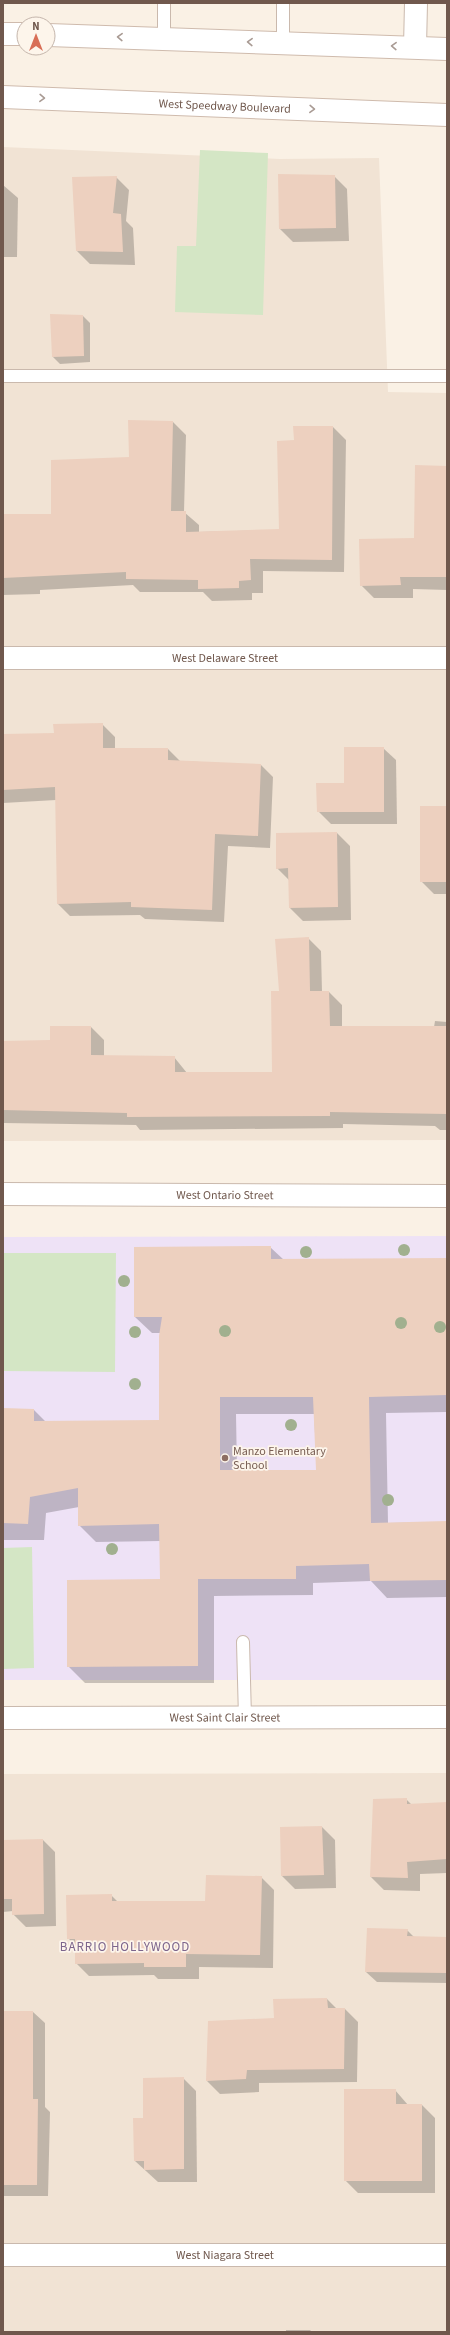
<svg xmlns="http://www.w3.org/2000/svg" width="450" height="2335" font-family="'Source Sans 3',sans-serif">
  <rect width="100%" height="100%" fill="#faf1e5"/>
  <g fill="#f1e3d4">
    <path d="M3 147 280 159 379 158 388 392 447 393V1140L3 1141Z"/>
    <path d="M447 1773V2332H3V1774Z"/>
  </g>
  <path fill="#eee2f6" d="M447 1236V1680H3V1237Z"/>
  <g fill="#d4e6c5">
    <path d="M200 150 268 153 263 315 175 312 177 246H196Z"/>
    <path d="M3 1253H116L115 1372 3 1371Z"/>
    <path d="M32 1547 34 1668 3 1669V1548Z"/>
  </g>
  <g fill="#0003" fill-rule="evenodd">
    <path d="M334 176 347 189 349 241 293 242 280 229Z"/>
    <path d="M116 177 129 190 126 221 133 228 135 265 90 264 77 251Z"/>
    <path d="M3 185 18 198 17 257H3Z"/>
    <path d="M51 315 83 316 90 323V362L60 364 53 357Z"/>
    <path d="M173 422 186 435 184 512 199 525V532L280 530 295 441 333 427 346 440 344 572 263 571V593H252V600L212 601 203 592H140L133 585 40 590V594L3 595V515H52L130 457Z"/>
    <path d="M447 467V590L413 589V598H374L361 585 415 539Z"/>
    <path d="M102 724 115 737V749H168L180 761 261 765 273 777 270 848 228 846 224 922 145 919 140 915 70 916 58 904 56 800 3 803V735L55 734Z"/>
    <path d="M383 748 396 760 397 824H331L318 811Z"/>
    <path d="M447 807V894H434L421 881Z"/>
    <path d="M337 833 350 846 351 920 303 921 290 908 289 880 277 868Z"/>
    <path d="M308 938 321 951 322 992H329L342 1005V1027H434L435 1021 447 1022V1130H440L435 1126 343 1124V1128L140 1130 136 1125 3 1123V1042L51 1041V1027H91L104 1040V1056L174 1057 187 1073H273L280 992Z"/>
    <path d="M270 1247 284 1260 447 1259V1412L386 1413 388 1523 447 1522V1597L387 1598 371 1581 313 1583V1595L214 1596V1683H85L68 1666 161 1580V1541L96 1542 79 1525V1507L46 1513 44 1540H3V1409L34 1410 46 1422 160 1421V1333H152L135 1317ZM236 1414H314L317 1471H237Z"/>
    <path d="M406 1799 412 1805 447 1803V1873L420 1874V1891L384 1890 371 1877Z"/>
    <path d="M322 1827 335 1840 336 1888 295 1889 282 1876Z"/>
    <path d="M43 1840 55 1852 56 1926 26 1927 13 1914V1911L3 1912V1841Z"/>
    <path d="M261 1877 274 1890 273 1968 199 1967V1979H158L154 1975 89 1976 76 1963V1946L68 1938 111 1895 118 1902H206Z"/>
    <path d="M407 1930 414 1937 447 1938V1983L377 1982 366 1972Z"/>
    <path d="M327 1999 337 2009H345L358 2022 357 2082 259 2083V2092L220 2094 207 2081 275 2019Z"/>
    <path d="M3 2012H33L45 2023V2107L50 2112 48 2196H3Z"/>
    <path d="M183 2078 196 2091 197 2182H158L135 2161 144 2119Z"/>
    <path d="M395 2090 408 2105H422L435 2118V2193H358L345 2180Z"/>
    <path d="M286 2330H310L312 2332H286Z"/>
  </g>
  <g fill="#edd0bf" fill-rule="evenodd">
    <path d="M278 174 335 175 336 228 279 229Z"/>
    <path d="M117 176 113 213 121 214 123 252 76 251 72 177Z"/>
    <path d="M50 314 83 315 84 356 52 357Z"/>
    <path d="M128 420 173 421 171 511H186V532L279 529 277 441 294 440 293 426H333L332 560 250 559 251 580 239 581V588L198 589V580L126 579V572L3 578V514H51V460L129 457Z"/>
    <path d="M415 465 447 466V577H400L401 585 360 586 359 539 414 538Z"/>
    <path d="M103 723V748H168V760L261 764 258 836 215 834 212 910 131 907V902L57 904 55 787 3 790V734L54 733 53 724Z"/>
    <path d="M344 747H384V812H317L316 783H344Z"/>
    <rect x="420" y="806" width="27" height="76"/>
    <path d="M337 832 338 907 289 908 288 868 276 869V833Z"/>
    <path d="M309 937 310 991H329L330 1026H447V1114L330 1112V1116L127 1117V1113L3 1110V1041L50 1040V1026H91V1055L175 1056V1072H272L271 991H279L275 939Z"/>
    <path d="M271 1246V1259L447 1258V1395L369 1397 371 1523 447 1521V1580L370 1581 369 1564 296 1566V1579H198V1666L67 1667V1580L160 1579 159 1524 78 1526V1488L30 1497 28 1524 3 1523V1408L34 1409V1421L159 1420V1336L162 1317H134V1247ZM220 1397H313L316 1470H220Z"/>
    <path d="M407 1798V1804L447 1802V1859L407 1862 408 1878 370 1877 373 1799Z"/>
    <path d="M322 1826 324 1875 281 1876 280 1827Z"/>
    <path d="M43 1839 44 1914 12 1915V1899H3V1840Z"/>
    <path d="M206 1875 262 1876 260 1955 186 1954V1967H144V1963L75 1964V1939H67L66 1895 112 1894V1901H205Z"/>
    <path d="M367 1928 408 1929 407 1936 447 1937V1973L365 1972Z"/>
    <path d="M327 1998 328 2008H345L344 2069 247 2070 246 2079 206 2081 208 2021 274 2018 273 1999Z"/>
    <path d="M3 2011H33V2099H38L37 2185H3Z"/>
    <path d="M184 2077V2169L144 2170V2161H134L133 2118H143V2078Z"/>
    <path d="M344 2089H396V2104H422V2181H344Z"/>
  </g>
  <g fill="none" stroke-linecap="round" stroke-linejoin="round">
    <g stroke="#cab9ad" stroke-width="14">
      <g id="service">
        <path d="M283 3V43"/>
        <path d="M164 39V3"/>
        <path d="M3 376H447"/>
        <path d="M243 1642 245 1718"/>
      </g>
    </g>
    <g stroke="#cab9ad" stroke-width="24">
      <g id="minor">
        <path d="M415 47 416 3"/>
        <path id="s1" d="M3 658H447"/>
        <path id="s2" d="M3 1194 447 1196"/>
        <path id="s3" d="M3 1718 447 1717"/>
        <path id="s4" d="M3 2255H447"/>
      </g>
    </g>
    <g stroke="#cfbbad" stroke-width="24">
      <g id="secondary">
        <path d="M3 34H24"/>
        <path d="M48 35 447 49"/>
        <path id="s5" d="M3 97 447 115"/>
      </g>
    </g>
    <use href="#service" stroke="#fff" stroke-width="12"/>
    <use href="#minor" stroke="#fff" stroke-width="22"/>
    <use href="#secondary" stroke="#fff" stroke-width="22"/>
  </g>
  <g fill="#a1b08f">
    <circle cx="404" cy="1250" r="6"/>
    <circle cx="306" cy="1252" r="6"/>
    <circle cx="124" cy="1281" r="6"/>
    <circle cx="401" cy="1323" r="6"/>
    <circle cx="440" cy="1327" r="6"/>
    <circle cx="225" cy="1331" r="6"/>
    <circle cx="135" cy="1332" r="6"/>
    <circle cx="135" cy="1384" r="6"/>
    <circle cx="291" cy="1425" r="6"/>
    <circle cx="388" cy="1500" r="6"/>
    <circle cx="112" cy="1549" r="6"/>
  </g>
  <defs><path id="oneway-chevron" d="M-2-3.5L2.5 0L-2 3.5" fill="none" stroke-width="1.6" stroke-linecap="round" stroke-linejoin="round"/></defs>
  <g stroke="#a99b94">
    <use href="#oneway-chevron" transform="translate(120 37) rotate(-178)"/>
    <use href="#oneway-chevron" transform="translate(250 42) rotate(-178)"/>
    <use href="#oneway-chevron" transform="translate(394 46) rotate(-178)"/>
    <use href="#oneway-chevron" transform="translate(42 98) rotate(2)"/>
    <use href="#oneway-chevron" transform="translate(312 109) rotate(2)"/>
  </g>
  <circle fill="#8d6e63" stroke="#fdf5eb" stroke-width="1.5" cx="225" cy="1458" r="4"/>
  <g text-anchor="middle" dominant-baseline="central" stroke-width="3.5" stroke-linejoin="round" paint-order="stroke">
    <g font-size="12" fill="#70584d" stroke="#fdf5eb">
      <text stroke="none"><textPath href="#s5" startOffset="222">West Speedway Boulevard</textPath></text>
      <text stroke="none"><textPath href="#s1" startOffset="222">West Delaware Street</textPath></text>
      <text stroke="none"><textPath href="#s2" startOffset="222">West Ontario Street</textPath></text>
      <text stroke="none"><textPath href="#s3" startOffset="222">West Saint Clair Street</textPath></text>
      <text stroke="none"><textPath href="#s4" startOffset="222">West Niagara Street</textPath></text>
    </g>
    <g font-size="12" fill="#785e54" stroke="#fdf5eb" text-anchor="start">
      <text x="233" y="1451">Manzo Elementary<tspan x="233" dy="14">School</tspan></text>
    </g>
    <g font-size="13" letter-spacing="1" fill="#7d658c" stroke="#fdf5eb">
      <text x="125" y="1947">BARRIO HOLLYWOOD</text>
    </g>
  </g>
  <rect width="450" height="2335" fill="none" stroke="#70584d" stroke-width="8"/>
  <g transform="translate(36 36)"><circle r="19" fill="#fdf5eb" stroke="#c5b6ac"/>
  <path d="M0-3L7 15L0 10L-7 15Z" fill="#d86e56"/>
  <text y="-6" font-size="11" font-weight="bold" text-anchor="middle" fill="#70584d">N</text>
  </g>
</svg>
